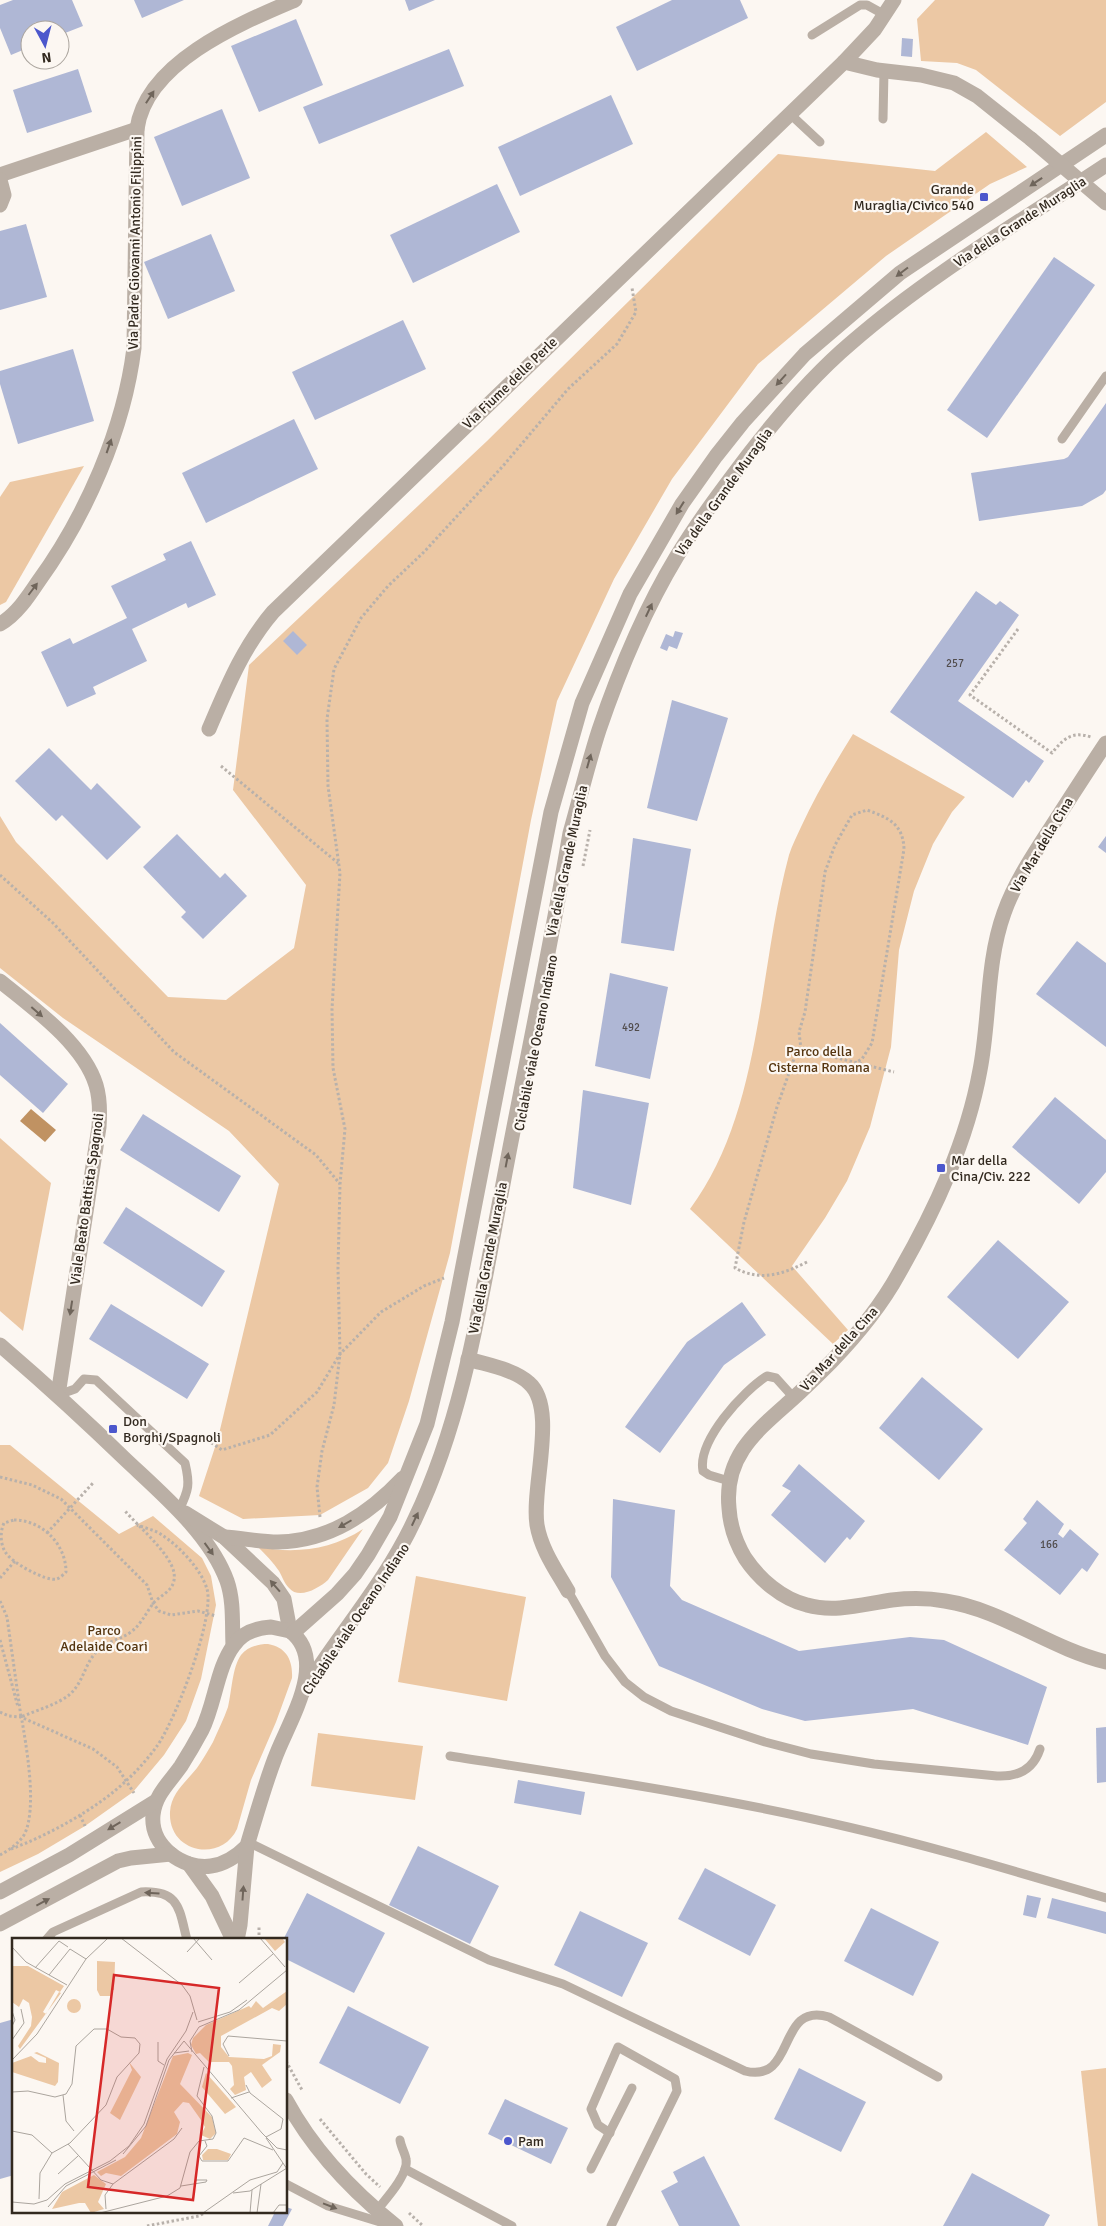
<svg xmlns="http://www.w3.org/2000/svg" width="1106" height="2226" font-family="Signika,sans-serif">
  <rect width="100%" height="100%" fill="#fcf7f2"/>
  <g fill="#ecc8a4">
    <path d="M935 0H1106V102L1060 136 976 70 957 63 921 61 917 19Z"/>
    <path d="M986 132 1027 167 990 184 886 256 758 364 672 479 614 579 557 701 531 820 450 1253 409 1401 388 1463 368 1488 320 1515 243 1519 199 1496 218 1438 279 1184 229 1131 63 1018 0 968V816L16 842 168 997 226 1000 294 948 306 885 233 790 249 665 487 441 778 154 935 171Z"/>
    <path d="M84 466 6 602 0 605V497L10 482Z"/>
    <path d="M853 734 965 797 952 812 933 844 914 891 899 950 891 1047 870 1127 847 1181 825 1218 792 1266 848 1330 833 1344 690 1209C763 1111 758 969 789 855 792 845 797 836 801 827 816 794 834 765 853 734Z"/>
    <path d="M0 1138 51 1183 23 1331 0 1311Z"/>
    <path d="M0 1445H10L119 1534 153 1516 202 1558 211 1576 216 1605 201 1679 186 1721 164 1755 133 1792 85 1826 38 1854 0 1872Z"/>
    <path d="M363 1529 328 1580C319 1588 299 1600 289 1588 284 1583 282 1576 279 1571 273 1562 265 1554 258 1547 295 1554 331 1550 363 1529Z"/>
    <path d="M416 1576 526 1597 507 1701 398 1682Z"/>
    <path d="M268 1644C286 1647 293 1660 292 1678L276 1722 251 1780 237 1829C221 1863 168 1853 170 1812 171 1793 186 1782 197 1768 203 1759 208 1751 213 1742 218 1730 224 1719 228 1707 232 1691 232 1668 241 1655 247 1647 258 1644 268 1644Z"/>
    <path d="M318 1733 423 1746 415 1800 311 1786Z"/>
    <path d="M1106 2068V2226H1098L1081 2071Z"/>
  </g>
  <path fill="#c09262" d="M31 1109 56 1130 45 1142 20 1121Z"/>
  <g fill="#afb7d5">
    <path d="M13 0H72L83 26 60 35V30H30V47L11 55 0 28V5Z"/>
    <path d="M134 0H184L142 18Z"/>
    <path d="M405 0H435L409 11Z"/>
    <path d="M672 0H740L748 18 637 71 616 27Z"/>
    <path d="M296 19 323 85 259 112 231 46Z"/>
    <path d="M902 38 913 39 912 57 901 56Z"/>
    <path d="M449 49 464 86 319 144 303 107Z"/>
    <path d="M78 69 92 112 27 133 13 90Z"/>
    <path d="M611 95 633 144 520 196 498 147Z"/>
    <path d="M222 109 250 178 182 206 154 137Z"/>
    <path d="M497 184 520 232 413 283 390 235Z"/>
    <path d="M26 224 47 297 0 310V231Z"/>
    <path d="M211 234 235 291 168 319 144 262Z"/>
    <path d="M1054 257 1095 285 987 438 947 410Z"/>
    <path d="M403 320 426 369 315 420 292 372Z"/>
    <path d="M73 349 94 421 18 444 0 384V371Z"/>
    <path d="M1106 403V490L1103 494 1082 506 979 521 971 473 1064 459 1068 457Z"/>
    <path d="M294 419 318 469 206 523 182 473Z"/>
    <path d="M191 541 216 595 188 608 186 603 132 629 147 661 93 687 96 694 67 707 41 652 70 638 73 644 127 618 111 586 166 560 163 554Z"/>
    <path d="M976 591 996 605 1000 601 1019 615 958 701 1044 761 1029 783 1026 780 1013 798 890 712Z"/>
    <path d="M293 631 307 645 297 655 283 641Z"/>
    <path d="M675 631 683 633 677 649 669 646 667 651 660 648 666 634 673 637Z"/>
    <path d="M672 700 728 718 697 821 647 808Z"/>
    <path d="M49 748 91 790 97 783 141 827 107 860 62 815 56 821 15 781Z"/>
    <path d="M177 834 220 878 225 873 247 896 203 939 181 917 186 912 143 867Z"/>
    <path d="M1106 836V853L1098 847Z"/>
    <path d="M633 838 691 849 674 951 621 943Z"/>
    <path d="M1077 941 1106 963V1047L1036 994Z"/>
    <path d="M610 973 668 987 650 1079 595 1066Z"/>
    <path d="M0 1023 68 1084 43 1113 0 1075Z"/>
    <path d="M583 1090 649 1103 631 1205 573 1188Z"/>
    <path d="M1055 1097 1106 1140V1172L1079 1204 1012 1147Z"/>
    <path d="M143 1114 241 1176 219 1212 120 1150Z"/>
    <path d="M126 1207 225 1271 202 1307 103 1243Z"/>
    <path d="M998 1240 1069 1302 1018 1359 947 1297Z"/>
    <path d="M742 1302 766 1335 724 1365 660 1453 625 1427 687 1342Z"/>
    <path d="M111 1304 209 1364 187 1399 89 1339Z"/>
    <path d="M922 1377 983 1429 939 1480 879 1428Z"/>
    <path d="M799 1464 865 1521 850 1540 847 1537 825 1563 771 1515 791 1491 782 1486Z"/>
    <path d="M613 1499 675 1510 670 1586 682 1600 799 1651 910 1637 944 1640 1047 1687 1028 1745 913 1709 805 1721 762 1709 659 1666 611 1577Z"/>
    <path d="M1037 1500 1064 1524 1058 1534 1063 1538 1070 1529 1099 1554 1087 1572 1082 1568 1060 1595 1004 1550 1027 1523 1023 1519Z"/>
    <path d="M1106 1727V1782L1097 1783 1096 1728Z"/>
    <path d="M518 1780 585 1792 581 1815 514 1803Z"/>
    <path d="M418 1846 499 1886 470 1944 389 1905Z"/>
    <path d="M705 1868 776 1905 750 1956 678 1919Z"/>
    <path d="M307 1893 385 1933 354 1993 286 1959V1940H283Z"/>
    <path d="M1027 1895 1041 1898 1036 1918 1023 1915Z"/>
    <path d="M1052 1898 1106 1912V1934L1047 1918Z"/>
    <path d="M871 1908 939 1942 913 1996 844 1961Z"/>
    <path d="M580 1911 648 1943 622 1997 554 1965Z"/>
    <path d="M348 2006 429 2047 400 2104 319 2063Z"/>
    <path d="M14 2019V2175L0 2179V2023Z"/>
    <path d="M799 2068 866 2102 841 2152 774 2119Z"/>
    <path d="M505 2099 568 2128 551 2164 488 2134Z"/>
    <path d="M704 2156 740 2226H679L661 2191 678 2182 673 2172Z"/>
    <path d="M972 2173 1050 2215 1044 2226H943Z"/>
    <path d="M286 2207 292 2209 283 2226H268L274 2214 270 2212H286Z"/>
  </g>
  <g fill="none" stroke-linecap="round" stroke-linejoin="round">
    <g stroke="#b8b1ab" stroke-width="3" stroke-dasharray="2.5 2.5" stroke-linecap="butt">
      <path d="M1018 629 970 695 1052 753C1064 738 1072 731 1091 737"/>
      <path d="M221 766 338 863"/>
      <path d="M583 866 590 830"/>
      <path d="M0 875 53 923 174 1052 316 1155 340 1184"/>
      <path d="M801 1049 894 1072"/>
      <path d="M807 1262C783 1274 761 1282 735 1268L744 1222 777 1107 796 1053 801 1049 799 1032 805 1012 825 872 835 845 852 815 867 810C889 818 903 824 904 849L872 1043 862 1059 855 1063"/>
      <path d="M203 1437 222 1450 270 1435 317 1392 340 1354 381 1312 424 1286 444 1278"/>
      <path d="M0 1477 32 1485 61 1499 147 1585 153 1603 159 1611 171 1615 198 1611 216 1616"/>
      <path d="M320 1517 317 1487 322 1451 334 1405 340 1354 338 1268 340 1184 345 1129 333 1068 332 1009 340 873 328 786 327 719 334 669 361 618 388 586 424 552 503 466 568 389 617 344 636 312 632 288"/>
      <path d="M14 1520C42 1520 66 1544 66 1572 64 1574 60 1578 57 1579 46 1582 11 1562 6 1553 0 1545 0 1531 4 1523Z"/>
      <path d="M47 1533 93 1483"/>
      <path d="M0 1578 15 1561"/>
      <path d="M0 1601 7 1617 21 1717C37 1710 56 1705 69 1695 82 1684 84 1668 93 1656 105 1640 117 1642 131 1632 141 1624 145 1615 152 1605 158 1595 177 1592 174 1573 171 1554 138 1526 125 1511"/>
      <path d="M0 1640 18 1707"/>
      <path d="M0 1712 9 1716 21 1717 93 1749 117 1767 134 1793"/>
      <path d="M80 1815 85 1826"/>
      <path d="M11 1849C49 1835 98 1808 127 1780 138 1770 149 1757 157 1746 175 1721 215 1618 207 1589 201 1569 179 1546 162 1535 155 1530 145 1528 137 1525"/>
      <path d="M0 1855C9 1850 18 1844 24 1835 38 1809 26 1744 21 1715"/>
      <path d="M259 1940V1925"/>
      <path d="M286 2061 302 2090"/>
      <path d="M320 2119 366 2174 380 2187"/>
      <path d="M409 2213 423 2226"/>
      <path d="M147 2226 199 2216 206 2212"/>
    </g>
    <g stroke="#baafa5" stroke-width="9">
      <path d="M812 35 860 5H867L885 15"/>
      <path d="M790 114 820 142"/>
      <path d="M883 119 884 71"/>
      <path d="M1062 439 1106 376"/>
      <path d="M58 1395 75 1389 84 1379 96 1380 185 1463C190 1484 189 1490 179 1510"/>
      <path d="M729 1481 709 1475 703 1471C697 1441 743 1391 767 1376L776 1378 794 1398"/>
      <path d="M568 1591 605 1656 625 1682 644 1697 671 1711 765 1742 811 1754 874 1764 997 1776C1018 1777 1033 1770 1040 1749"/>
      <path d="M450 1756C584 1777 717 1796 848 1827 935 1847 1020 1873 1106 1898"/>
      <path d="M248 1842 489 1960 563 1984 745 2071C797 2084 776 2001 829 2017L938 2077"/>
      <path d="M46 1940 53 1932 141 1892C180 1890 179 1909 187 1940"/>
      <path d="M610 2133 598 2125 591 2109 618 2047 675 2079 677 2091 611 2226"/>
      <path d="M405 2169 512 2226"/>
      <path d="M591 2169 632 2088"/>
      <path d="M286 2184 328 2206 390 2225"/>
      <path d="M377 2210C386 2199 409 2174 406 2159 405 2153 401 2147 400 2140"/>
    </g>
    <g stroke="#baafa5" stroke-width="15">
      <path d="M844 62 875 29 894 0"/>
      <path d="M0 175 137 129"/>
      <path d="M0 180 4 195 0 205"/>
      <path d="M0 624C16 615 28 597 38 582 86 516 124 429 134 348L137 129C146 62 241 23 295 0"/>
      <path d="M209 729C227 687 243 647 273 612L844 62 877 70 921 75 954 83 977 96 1031 139"/>
      <path d="M1106 743C1088 770 1070 798 1052 826 1034 854 1015 882 1004 913 986 963 990 1019 980 1070 967 1142 935 1210 899 1273 881 1306 857 1335 831 1362 817 1376 803 1390 788 1403 754 1433 724 1458 729 1508 730 1525 736 1543 745 1558 759 1579 782 1599 807 1605 835 1613 864 1604 892 1600 910 1598 928 1598 945 1601 1003 1610 1049 1648 1106 1662"/>
      <path d="M0 981C32 1007 83 1043 96 1085 100 1098 100 1113 99 1127L58 1395"/>
      <path d="M468 1359C487 1365 514 1369 529 1383 558 1408 531 1488 537 1525 541 1549 556 1570 568 1591"/>
    </g>
    <g stroke="#baafa5" stroke-width="15">
      <path d="M0 1345C43 1382 85 1420 126 1460 161 1493 210 1534 227 1581 234 1601 232 1624 233 1645"/>
      <path d="M185 1513 224 1537 273 1583 284 1599 290 1631"/>
      <path d="M224 1537C242 1538 260 1542 278 1542 329 1541 369 1514 403 1478"/>
      <path d="M271 1627 290 1631C330 1661 287 1724 275 1758 264 1787 256 1816 247 1846 237 1856 226 1864 211 1866 183 1870 150 1846 153 1815 155 1795 169 1783 181 1766 188 1755 195 1743 202 1730 215 1704 217 1667 234 1645 242 1633 257 1628 271 1627Z"/>
      <path d="M293 1633 337 1594 355 1574 368 1555 390 1517 427 1424 452 1322 551 812 582 703 630 594 682 504 716 456 743 422 805 354 900 273 1106 135"/>
      <path d="M303 1692C339 1634 386 1582 415 1519 465 1414 481 1297 503 1184 525 1067 550 950 570 833 580 798 588 764 599 730 619 671 645 609 677 556 699 520 724 487 749 454 780 414 812 376 851 343 929 275 1020 222 1106 165"/>
      <path d="M189 1864 212 1896 233 1940"/>
      <path d="M0 1892 69 1855 156 1801"/>
      <path d="M0 1924 118 1861 131 1858 171 1854"/>
      <path d="M237 1940 240 1925 247 1846"/>
      <path d="M286 2100C313 2150 352 2191 396 2226"/>
    </g>
    <path stroke="#baafa5" stroke-width="15" d="M1031 139 1106 203"/>
  </g>
  <defs><path id="oneway-solid" d="M-6-.8H1V-3.2L6.5 0L1 3.2V.8H-6Z" transform="scale(1.25)"/></defs>
  <g fill="#6f655b">
    <use href="#oneway-solid" transform="translate(150 97) rotate(-57)"/>
    <use href="#oneway-solid" transform="translate(1036 182) rotate(146)"/>
    <use href="#oneway-solid" transform="translate(902 272) rotate(143)"/>
    <use href="#oneway-solid" transform="translate(781 380) rotate(132)"/>
    <use href="#oneway-solid" transform="translate(109 446) rotate(-71)"/>
    <use href="#oneway-solid" transform="translate(680 508) rotate(122)"/>
    <use href="#oneway-solid" transform="translate(33 589) rotate(-53)"/>
    <use href="#oneway-solid" transform="translate(649 610) rotate(-65)"/>
    <use href="#oneway-solid" transform="translate(589 761) rotate(-74)"/>
    <use href="#oneway-solid" transform="translate(37 1012) rotate(41)"/>
    <use href="#oneway-solid" transform="translate(507 1160) rotate(-79)"/>
    <use href="#oneway-solid" transform="translate(71 1308) rotate(99)"/>
    <use href="#oneway-solid" transform="translate(415 1519) rotate(-65)"/>
    <use href="#oneway-solid" transform="translate(345 1524) rotate(150)"/>
    <use href="#oneway-solid" transform="translate(209 1549) rotate(54)"/>
    <use href="#oneway-solid" transform="translate(275 1586) rotate(-131)"/>
    <use href="#oneway-solid" transform="translate(114 1826) rotate(149)"/>
    <use href="#oneway-solid" transform="translate(152 1893) rotate(-176)"/>
    <use href="#oneway-solid" transform="translate(243 1893) rotate(-86)"/>
    <use href="#oneway-solid" transform="translate(43 1902) rotate(-28)"/>
    <use href="#oneway-solid" transform="translate(330 2206) rotate(21)"/>
  </g>
  <g fill="#4c57cc" stroke="#fcf7f2" stroke-width="2">
    <rect x="979" y="192" width="10" height="10" rx="2.5"/>
    <rect x="936" y="1163" width="10" height="10" rx="2.5"/>
    <rect x="108" y="1424" width="10" height="10" rx="2.5"/>
    <circle cx="508" cy="2141" r="5"/>
  </g>
  <g text-anchor="middle" dominant-baseline="central" stroke-width="4.5" stroke-linejoin="round" paint-order="stroke">
    <g font-size="11" fill="#514c4c">
      <text x="955" y="663">257</text>
      <text x="631" y="1027">492</text>
      <text x="1049" y="1544">166</text>
    </g>
    <g font-size="14" fill="#32291f" stroke="#fcf7f2" text-anchor="start">
      <text x="974" y="189" text-anchor="end">Grande<tspan x="974" dy="16">Muraglia/Civico 540</tspan></text>
      <text x="951" y="1160">Mar della<tspan x="951" dy="16">Cina/Civ. 222</tspan></text>
      <text x="123" y="1421">Don<tspan x="123" dy="16">Borghi/Spagnoli</tspan></text>
      <text x="518" y="2141">Pam</text>
    </g>
    <g font-size="14" fill="#32291f" stroke="#fcf7f2">
      <text transform="translate(1020 222) rotate(-33)">Via della Grande Muraglia</text>
      <text transform="translate(135 243) rotate(-89)">Via Padre Giovanni Antonio Filippini</text>
      <text transform="translate(510 383) rotate(-44)">Via Fiume delle Perle</text>
      <text transform="translate(724 492) rotate(-54)">Via della Grande Muraglia</text>
      <text transform="translate(1042 845) rotate(-59)">Via Mar della Cina</text>
      <text transform="translate(567 861) rotate(-78)">Via della Grande Muraglia</text>
      <text transform="translate(536 1043) rotate(-79)">Ciclabile viale Oceano Indiano</text>
      <text transform="translate(87 1199) rotate(-82)">Viale Beato Battista Spagnoli</text>
      <text transform="translate(488 1258) rotate(-79)">Via della Grande Muraglia</text>
      <text transform="translate(839 1349) rotate(-48)">Via Mar della Cina</text>
      <text transform="translate(356 1619) rotate(-56)">Ciclabile viale Oceano Indiano</text>
    </g>
    <g font-size="14" fill="#55350f" stroke="#fcf7f2">
      <text x="819" y="1051">Parco della<tspan x="819" dy="16">Cisterna Romana</tspan></text>
      <text x="104" y="1630">Parco<tspan x="104" dy="16">Adelaide Coari</tspan></text>
    </g>
  </g>
  <g transform="translate(12 1938)">
    <rect width="275" height="275" fill="#fcf7f2"/>
    <path d="M252 0H270L273 4 263 13ZM85 23 103 24 102 52H99V58H88L85 52ZM0 28H16L52 48 48 54 44 52 31 74 34 76 47 54 49 55 8 111 6 108 19 88 20 79 17 65 11 61 7 69 0 64ZM275 53V66L267 73 260 70 209 98V109L217 119 252 121 260 118 261 106 269 107 268 114 250 127 260 142 250 150 239 134 232 139 234 152 223 157 218 151 222 147 220 128 217 124H197L188 115 184 116 179 107 181 100 194 87 237 68 239 70 244 63 251 70ZM55 68a7 7 0 1 1 14 0a7 7 0 1 1-14 0ZM25 114 47 125 46 144 43 148 0 134V125L19 118 27 124 34 125V120L22 115ZM176 115 180 117 168 146 200 179 204 195 198 201 189 197 193 189 189 182 177 165 171 164 162 174 168 184 165 196 109 238 94 235 89 238 85 234 113 219 129 200 161 118ZM117 124 129 139 108 182 98 175 120 132ZM194 135 203 145 224 169 213 176 190 149ZM196 211H205L219 216 216 222H191L190 217ZM82 237 94 246 86 264 92 271 79 275 73 265H67L40 271 50 254Z" fill="#ecc8a4"/>
    <path fill="none" stroke="#aba59e" stroke-width="1" d="M109 0 170 47 178 58 185 82M181 0 200 22M248 0 273 29M0 9 14 24 55 47M175 14 188 0M23 30 47 3 56 9M37 37 58 11 74 21M227 45 261 16M0 73 3 82 0 88M186 84 218 74 235 62M0 102 12 85 9 71M172 103 250 195 265 210 275 212M146 104V123L152 127M180 114 178 103 187 89 227 72 275 32M162 115 177 113M217 118 211 106 216 98 275 103M0 122 25 96 74 21 95 1M234 147 238 155 271 181 269 191 254 199M0 154 16 153 43 159 54 156 60 146 64 108 82 91H95L109 99 123 100 128 106 127 115 105 139 94 167 58 205 40 215 20 197 0 193M51 157 54 183 62 193M219 160 237 154M254 200 275 231M193 203 195 208 187 218 190 223H216L232 200 261 212M56 206 89 242 101 246 162 201 170 190M111 216 134 188 157 122 172 103M46 236 66 218M169 248 194 244 195 242H184L183 245M221 255 238 253 275 230M27 261 28 235 40 215M0 264 22 266 35 262 53 246 98 223 117 208 132 186 155 121 174 93 181 74M36 269 54 248 104 222M94 271 93 257 101 246M88 275 155 258 168 250 178 214 187 203 201 201 204 195 200 178 185 158 192 129M191 275 238 242 265 234 271 225M238 275 240 252M245 275 249 246M261 275 267 267H275"/>
    <path fill="#d62828" fill-opacity="0.15" stroke="#d62828" stroke-width="2.5" d="M102 37 207 50 181 262 76 249Z"/>
    <rect width="275" height="275" fill="none" stroke="#32291f" stroke-width="2.5"/>
  </g>
  <g transform="translate(45 45) rotate(173)"><circle r="24" fill="#fcf7f2" stroke="#aba59e"/>
  <path d="M0-4L9 19L0 12L-9 19Z" fill="#4c57cc"/>
  <text y="-8" font-size="14" font-weight="bold" text-anchor="middle" fill="#32291f">N</text>
  </g>
</svg>
